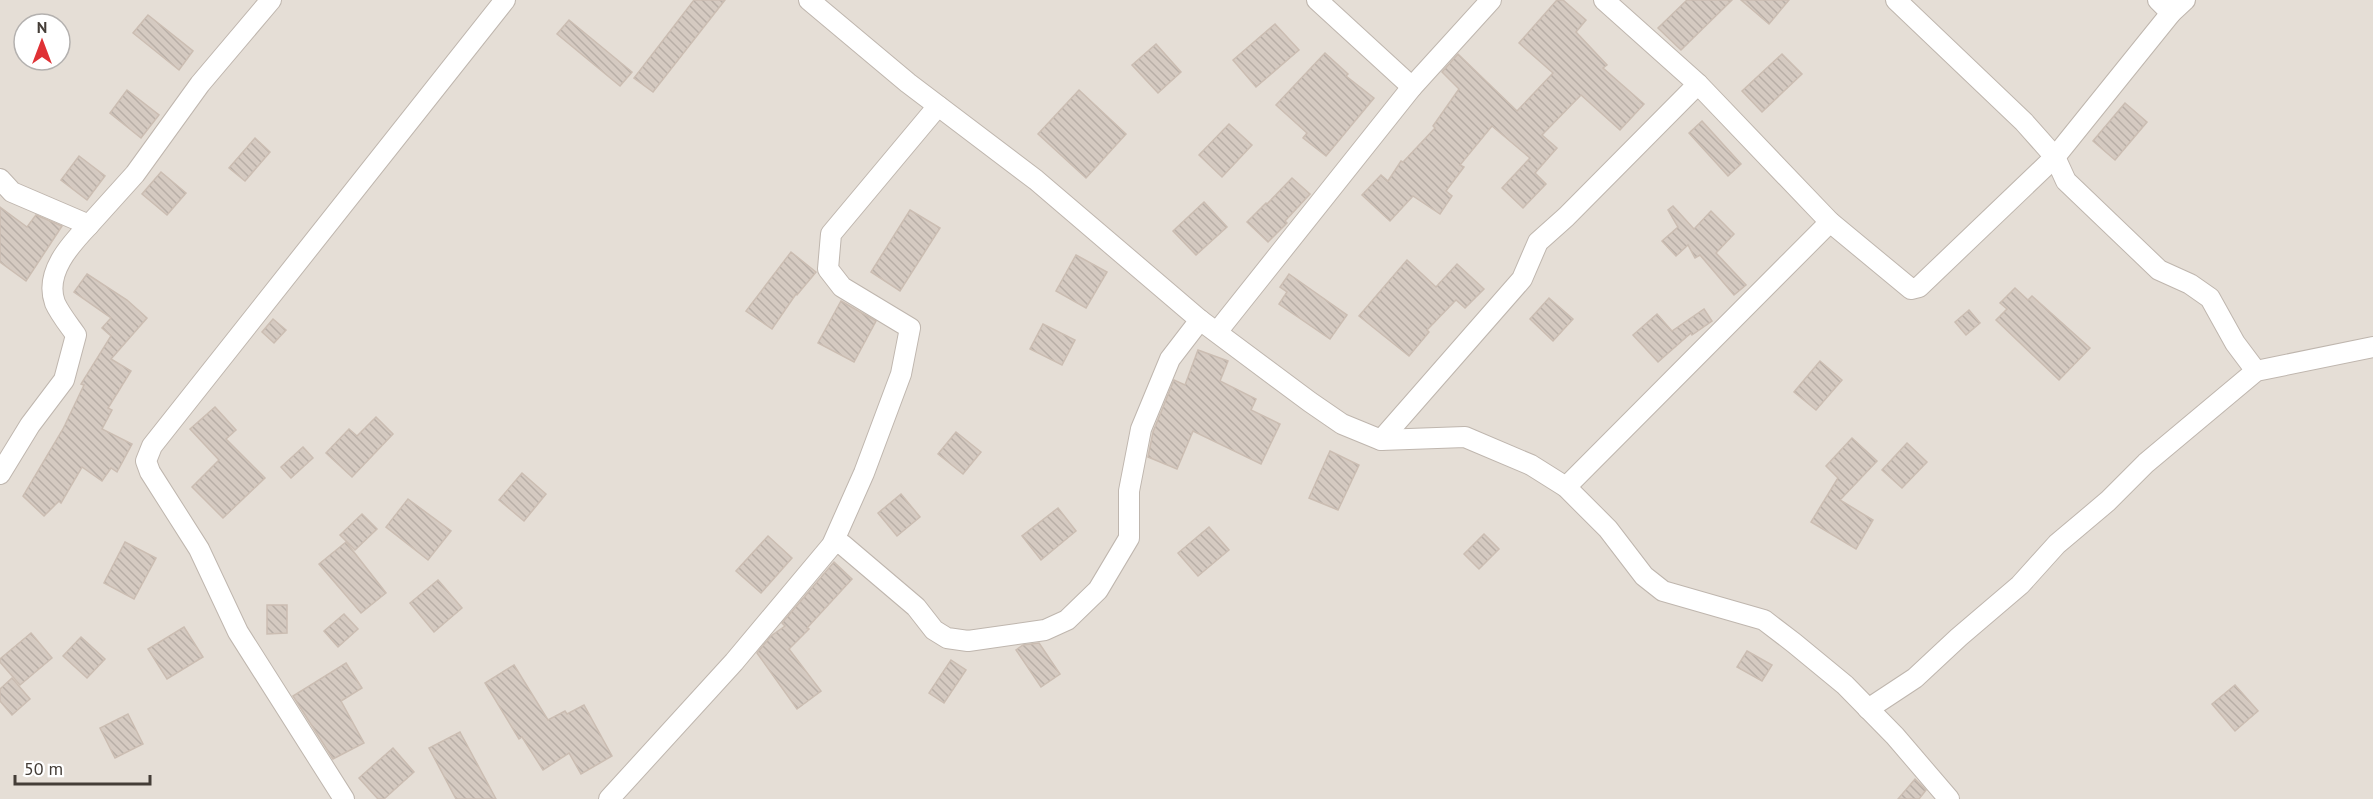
<svg xmlns="http://www.w3.org/2000/svg" width="2373" height="799" font-family="'PT Sans',sans-serif">
  <defs>
    <pattern id="building-back-hatch" width="6" height="6" patternUnits="userSpaceOnUse" patternTransform="scale(1.5)"><rect width="6" height="6" fill="#d5cac1"/><path d="M-1 5l2 2M0 0l6 6M5-1l2 2" fill="none" stroke="#b8aea6"/></pattern>
  </defs>
  <rect width="100%" height="100%" fill="#f1ede7"/>
  <path fill="#e5ded6" fill-rule="evenodd" d="M0 0H2373V799H0ZM24 24H60V60H24Z"/>
  <g fill="url(#building-back-hatch)" stroke="#cbbdb2" stroke-width="1.5">
    <path d="M694 0H725L653 92 634 78Z"/>
    <path d="M1557 0H1563L1586 20 1576 32 1607 65 1603 68 1644 104 1620 130 1581 95 1542 135 1557 148 1535 173 1546 184 1523 208 1502 188 1530 158 1492 126 1460 165 1464 167 1446 191 1452 196 1440 214 1413 196 1390 221 1362 195 1381 175 1388 181 1401 161 1403 162 1435 128 1433 126 1459 89 1442 72 1458 54 1517 111 1553 73 1519 43Z"/>
    <path d="M1687 0H1732L1681 50 1658 28Z"/>
    <path d="M1741 0H1789L1769 24Z"/>
    <path d="M148 15 193 51 179 70 133 33Z"/>
    <path d="M569 20 632 72 620 86 557 34Z"/>
    <path d="M1275 24 1299 50 1256 87 1233 60Z"/>
    <path d="M1156 44 1181 72 1158 93 1132 65Z"/>
    <path d="M1325 53 1348 74 1346 76 1374 98 1326 156 1303 138 1307 133 1276 105Z"/>
    <path d="M1782 54 1802 74 1762 112 1742 91Z"/>
    <path d="M127 90 159 115 141 138 110 113Z"/>
    <path d="M1079 90 1126 134 1086 178 1038 134Z"/>
    <path d="M2125 103 2147 122 2115 160 2093 141Z"/>
    <path d="M1702 121 1741 164 1728 176 1689 133Z"/>
    <path d="M1229 124 1252 145 1222 177 1199 155Z"/>
    <path d="M255 138 270 152 245 181 229 168Z"/>
    <path d="M79 156 105 176 87 200 61 180Z"/>
    <path d="M161 172 186 193 167 215 142 194Z"/>
    <path d="M1292 178 1310 194 1285 221 1287 223 1268 242 1247 222 1266 203 1267 204Z"/>
    <path d="M1204 202 1227 227 1196 255 1173 231Z"/>
    <path d="M1673 206 1694 229 1711 211 1734 234 1716 253 1746 285 1734 295 1700 255 1695 258 1688 245 1676 256 1662 241 1678 227 1668 210Z"/>
    <path d="M0 207 27 227 36 215 62 226 26 281 0 262Z"/>
    <path d="M910 210 940 228 900 291 871 272Z"/>
    <path d="M791 252 816 272 797 295 796 294 772 329 746 311Z"/>
    <path d="M1076 255 1107 272 1086 308 1056 291Z"/>
    <path d="M1407 260 1436 287 1457 264 1484 289 1465 308 1456 300 1427 330 1429 332 1409 356 1359 316Z"/>
    <path d="M87 274 127 300 147 318 111 359 131 371 108 408 112 410 102 429 132 444 117 472 111 468 102 481 82 467 61 503 59 501 44 516 23 496 63 429 84 385 81 384 111 336 102 328 111 318 74 292Z"/>
    <path d="M1289 274 1347 315 1330 339 1279 304 1287 292 1280 287Z"/>
    <path d="M2015 288 2028 300 2032 296 2090 348 2059 380 1996 320 2007 309 2000 303Z"/>
    <path d="M1549 298 1573 319 1553 341 1530 319Z"/>
    <path d="M841 301 876 321 854 362 818 343Z"/>
    <path d="M1704 309 1712 321 1692 335 1691 333 1658 362 1633 335 1657 314 1672 331Z"/>
    <path d="M1969 310 1980 323 1966 335 1955 322Z"/>
    <path d="M273 319 286 330 274 343 262 332Z"/>
    <path d="M1043 324 1075 340 1062 365 1030 349Z"/>
    <path d="M1198 350 1228 361 1220 381 1256 399 1251 410 1280 424 1261 464 1193 431 1177 469 1148 457 1153 432 1174 380 1185 385Z"/>
    <path d="M1820 361 1842 380 1816 410 1794 392Z"/>
    <path d="M215 407 236 430 226 439 265 478 223 518 192 487 219 460 190 429Z"/>
    <path d="M376 417 393 434 352 477 326 453 349 429 357 436Z"/>
    <path d="M956 432 981 452 963 474 938 454Z"/>
    <path d="M1852 438 1877 461 1840 500 1873 520 1856 549 1811 522 1838 478 1826 466Z"/>
    <path d="M1907 443 1927 462 1902 488 1882 470Z"/>
    <path d="M303 447 313 458 291 478 281 467Z"/>
    <path d="M1330 451 1359 465 1338 510 1309 498Z"/>
    <path d="M522 473 546 494 524 521 499 500Z"/>
    <path d="M901 494 920 517 897 536 878 513Z"/>
    <path d="M408 499 451 531 428 560 386 527Z"/>
    <path d="M1058 508 1076 531 1041 560 1022 536Z"/>
    <path d="M362 514 377 529 355 550 340 535Z"/>
    <path d="M1209 527 1229 550 1198 576 1178 553Z"/>
    <path d="M1484 534 1499 549 1479 569 1464 554Z"/>
    <path d="M768 536 792 558 761 593 736 571Z"/>
    <path d="M125 542 156 558 134 599 104 583Z"/>
    <path d="M346 542 386 593 361 613 319 564Z"/>
    <path d="M834 562 852 579 807 628 809 629 789 649 821 691 797 709 757 653 771 636 785 626 782 623Z"/>
    <path d="M438 580 462 608 434 632 410 603Z"/>
    <path d="M267 605H287V633L267 634Z"/>
    <path d="M344 614 358 629 338 647 324 631Z"/>
    <path d="M184 627 203 657 167 679 148 649Z"/>
    <path d="M31 633 52 658 20 685 0 662V659Z"/>
    <path d="M81 637 105 659 87 678 63 656Z"/>
    <path d="M1039 643 1060 674 1041 687 1016 650 1023 645Z"/>
    <path d="M1747 651 1772 665 1762 681 1737 667Z"/>
    <path d="M951 660 966 670 944 703 929 693Z"/>
    <path d="M346 663 362 688 341 701 364 743 333 759 293 696Z"/>
    <path d="M514 665 548 720 565 711 567 714 584 705 612 756 581 774 569 753 543 770 522 737 519 739 485 683Z"/>
    <path d="M12 678 30 699 12 715 0 701V689Z"/>
    <path d="M2235 685 2258 711 2235 731 2212 704Z"/>
    <path d="M128 714 143 744 115 758 100 728Z"/>
    <path d="M460 732 496 799H456L429 748Z"/>
    <path d="M393 748 414 772 384 799H378L359 778Z"/>
    <path d="M1915 779 1926 790 1919 799H1898Z"/>
  </g>
  <g fill="none" stroke-linecap="round" stroke-linejoin="round">
    <g stroke="#bfb6ae" stroke-width="22">
      <g id="minor">
        <path d="M809 0 908 83 1036 180 1200 320 1310 402 1342 424 1381 440 1465 437 1531 465 1566 487 1608 529 1644 576 1663 591 1764 620 1794 643 1845 685 1895 736 1949 799"/>
        <path d="M1317 0 1412 87"/>
        <path d="M1604 0 1698 84 1830 222 1911 289 1919 287 2055 157 2171 13 2185 0"/>
        <path d="M1896 0 2024 122 2055 157 2066 181 2159 270 2190 284 2210 298 2235 343 2256 371"/>
        <path d="M2158 0 2171 13"/>
        <path d="M0 179 12 192 89 225 135 174 200 84 271 0"/>
        <path d="M1217 332 1412 87 1491 0"/>
        <path d="M1381 440 1522 279 1538 242 1566 217 1698 84"/>
        <path d="M0 474 30 425 64 380 76 335C69 325 60 314 55 303 44 273 70 245 89 225"/>
        <path d="M1566 487 1830 222"/>
        <path d="M832 545 838 543 843 545 916 607 934 630 947 638 968 641 1045 630 1067 620 1098 590 1129 538V491L1141 429 1170 359 1200 320"/>
        <path d="M1868 709 1915 678 1959 637 2020 585 2057 544 2108 501 2146 463 2256 371 2373 347"/>
        <path d="M344 799 238 632 199 549 150 472 146 461 152 446 505 0"/>
        <path d="M609 799 734 662 832 545 864 473 901 374 910 328 842 287 828 269 831 234 938 106"/>
      </g>
    </g>
    <use href="#minor" stroke="#fff" stroke-width="20"/>
  </g>
  <g transform="translate(42 42)"><circle r="28" fill="#ffffff" stroke="#b4b1af" stroke-width="1.5"/>
  <path d="M0-4.5L10 22L0 15L-10 22Z" fill="#df3135"/>
  <text y="-9" font-size="16" font-weight="bold" text-anchor="middle" fill="#443d37">N</text>
  </g>
  <path d="M15 775v9h135v-9" fill="none" stroke="#443d37" stroke-width="3"/>
  <text x="24" y="775" font-size="18" fill="#443d37" stroke="#ffffff" stroke-width="4.5" paint-order="stroke">50 m</text>
</svg>
